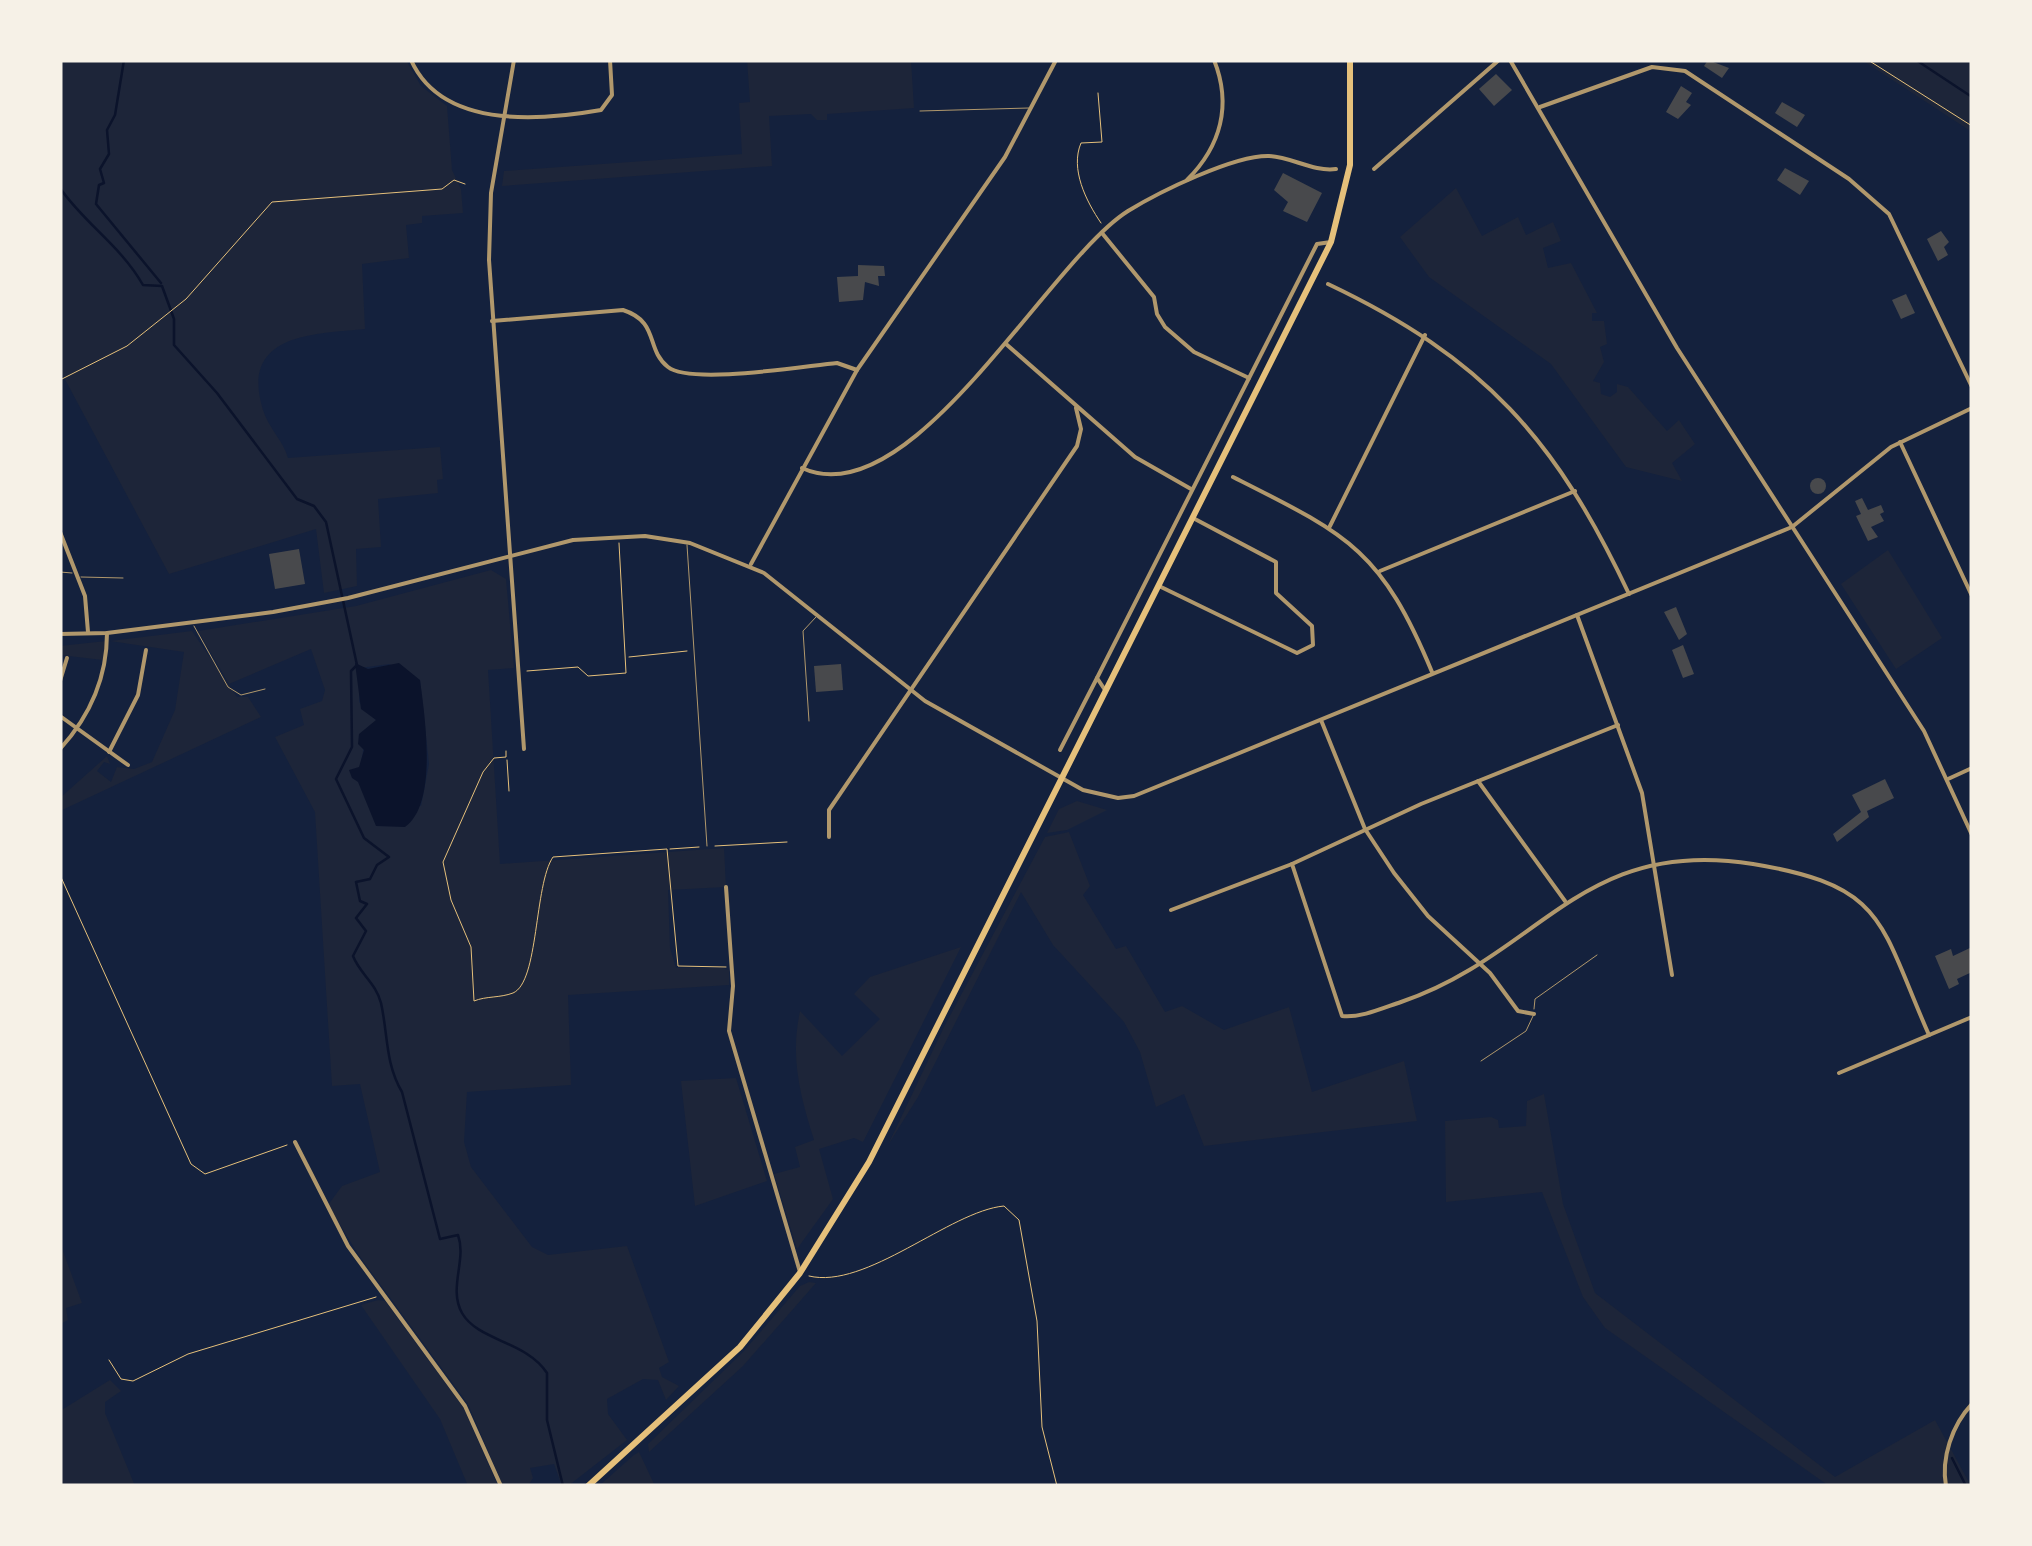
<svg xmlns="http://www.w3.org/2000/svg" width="2032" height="1546" font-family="'Work Sans',sans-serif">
  <rect width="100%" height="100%" fill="#14213d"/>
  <g fill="#1d2539" fill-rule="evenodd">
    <path d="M60 60H406L421 86 447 106 452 170 461 189 463 213 422 216V223L406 225 409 258 362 264 365 329C315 334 239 333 263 410 269 429 283 440 288 458L440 447 443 479 437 480 438 493 378 499 381 547 356 549 357 586 324 593 316 529 169 574 60 370Z"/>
    <path d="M747 60H911L914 108 827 114V120H817L811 114 769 116 772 166 502 186 504 171 742 154 739 103 750 102Z"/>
    <path d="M1862 60H1972V132Z"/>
    <path d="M1456 188 1482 236 1518 217 1526 235 1553 222 1561 241 1543 248 1548 268 1571 263 1597 313H1592V321H1604L1607 344 1600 347 1604 362 1593 381 1600 383 1601 394 1610 397 1617 392V384L1628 387 1667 431 1679 420 1695 444 1672 463 1682 481 1626 467 1551 364 1429 277 1400 237Z"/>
    <path d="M1888 550 1942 638 1896 669 1841 584Z"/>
    <path d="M491 570 506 579 514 668 488 670 500 864 724 848 726 887 668 890 670 948 676 968H722L729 970V985L568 995 571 1085 467 1092 464 1142 471 1167 532 1247 548 1255 627 1246 669 1362 659 1368 662 1377 679 1386 666 1400 658 1380 643 1379 607 1399 608 1414 627 1440 568 1486H562L554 1464 530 1468 533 1478 528 1486H503L468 1404 358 1254 328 1205 342 1186 380 1172 360 1084 332 1086 315 812 275 737 304 725 300 709 322 701 325 690 311 649 229 684 198 631 356 606ZM389 664 420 680 429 764 421 806 358 781 364 745 376 720 359 702 360 668Z"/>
    <path d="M192 631 237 697H248L261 717 60 811V798L107 756 110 764 104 762 97 771 111 782 117 767 134 769 152 762 175 710 184 652 110 641Z"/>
    <path d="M106 641 103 660 60 655V646Z"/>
    <path d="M1077 801 1107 810 1067 830 1047 833 1059 809Z"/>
    <path d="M1069 832 1090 886 1083 895 1116 949 1126 946 1165 1012 1182 1006 1224 1030 1289 1007 1312 1092 1404 1061 1417 1121 1204 1146 1184 1094 1156 1107 1140 1052 1124 1022 1053 945 1021 892 918 1097 888 1145 944 1027 1045 837Z"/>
    <path d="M961 947 863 1142 854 1138 819 1149 833 1199 797 1249 774 1174 800 1167 795 1147 814 1140C800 1095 790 1058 800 1011L842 1056 880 1019 854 994 870 977Z"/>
    <path d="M736 1078 767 1181 695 1206 681 1081Z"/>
    <path d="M1544 1094 1563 1204 1595 1293 1835 1477 1935 1420 1971 1486H1829L1605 1328 1583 1297 1542 1192 1446 1202 1445 1121 1491 1117 1498 1120 1499 1128 1526 1126 1527 1101Z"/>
    <path d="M60 1243 82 1303 66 1308 68 1320 60 1324Z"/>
    <path d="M809 1282 816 1283 743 1366 649 1452 648 1444 743 1352 800 1286Z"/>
    <path d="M378 1300 385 1301 463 1407 498 1486H468L440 1419 361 1305Z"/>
    <path d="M110 1380 121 1391 105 1402V1413L135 1486H60V1411Z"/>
    <path d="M639 1452 654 1484 599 1486 634 1455Z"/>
  </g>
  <path fill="#0b132b" d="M355 663 368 669 399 663 420 680C425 717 438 804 405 827L376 826 358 782 352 778 349 770 359 767 364 750 358 744 359 734 376 720 361 709Z"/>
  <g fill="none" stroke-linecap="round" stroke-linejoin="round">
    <g stroke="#0b132b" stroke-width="2.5">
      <path d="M124 60 115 115 107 130 109 154 100 169 104 183 99 185 96 204 161 283"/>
      <path d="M1916 60 1972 97"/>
      <path d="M60 188C84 223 121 246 143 285L162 286 174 319V345L217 393 297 499 314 506 326 522 357 665 351 671 352 747 336 779 364 838 389 857 377 865 370 879 356 882 360 901 367 904 356 918 366 931 353 956C360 974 376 983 381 1003 388 1034 385 1063 402 1092L440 1239 458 1235C467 1260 448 1288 462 1313 478 1341 526 1341 547 1373V1420L563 1486"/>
      <path d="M1952 1458 1966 1486"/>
    </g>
  </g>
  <g fill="#48494c">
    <path d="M1708 60 1729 68 1722 78 1704 66Z"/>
    <path d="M1496 74 1512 90 1494 106 1479 89Z"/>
    <path d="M1681 86 1692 93 1686 102 1691 105 1678 119 1666 112Z"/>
    <path d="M1782 102 1805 115 1797 127 1775 113Z"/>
    <path d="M1785 168 1809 181 1800 195 1777 180Z"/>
    <path d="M1283 173 1322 193 1307 222 1283 211 1288 202 1274 190Z"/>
    <path d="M1941 231 1949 242 1944 247 1948 255 1938 261 1927 239Z"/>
    <path d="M858 265 884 266 885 276H878L879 286 865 282 863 300 839 302 837 277 858 276Z"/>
    <path d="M1906 294 1915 313 1901 319 1892 300Z"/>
    <circle cx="1818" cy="486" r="8"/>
    <path d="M1862 498 1868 510 1881 505 1884 512 1880 514 1884 521 1871 527 1878 537 1868 541 1856 516 1861 514 1855 501Z"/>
    <path d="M299 549 305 584 275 589 269 554Z"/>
    <path d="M1676 607 1687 634 1679 640 1664 612Z"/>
    <path d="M1683 645 1694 674 1683 678 1672 650Z"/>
    <path d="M841 664 843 690 816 692 814 666Z"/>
    <path d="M1885 779 1894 798 1867 811 1869 817 1837 842 1833 834 1861 812 1852 795Z"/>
    <path d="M1972 947V972L1957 979 1959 984 1949 989 1935 956 1951 949 1953 956Z"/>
  </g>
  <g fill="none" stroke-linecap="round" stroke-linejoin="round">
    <g stroke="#e5c07b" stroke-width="1">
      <path d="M1868 60 1972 126"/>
      <path d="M1098 93 1102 142 1081 143C1070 169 1086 201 1101 223"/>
      <path d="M60 380 127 346 186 299 272 202 442 189 454 180 465 184"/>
      <path d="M629 657 687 651"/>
      <path d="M527 671 578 667 588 676 626 673 619 543"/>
      <path d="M506 751V757L494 758 483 772 443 862 451 900 471 947 474 1001C486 996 500 998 513 993 539 982 534 885 553 857L667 849 678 966 726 967"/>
      <path d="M507 760 509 791"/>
      <path d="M715 846 787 842"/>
      <path d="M670 849 699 847"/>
      <path d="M60 875 191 1164 205 1174 287 1145"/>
      <path d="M809 1276C866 1290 950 1211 1004 1206L1019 1220 1037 1321 1042 1427 1057 1486"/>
      <path d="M109 1360 121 1379 133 1381 188 1354 376 1297"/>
    </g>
    <g stroke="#b1986c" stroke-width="1">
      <path d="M920 111 1029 108"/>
      <path d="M687 545 707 846"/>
      <path d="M60 572 72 573"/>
      <path d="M81 577 123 578"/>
      <path d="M194 626 228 687 241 695 265 689"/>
      <path d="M809 721 803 631 816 617"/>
      <path d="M1534 1009 1535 999 1597 955"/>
      <path d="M1481 1061 1526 1031 1533 1016"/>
    </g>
    <g stroke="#b1986c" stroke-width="4">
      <path d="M411 60C442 129 539 121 601 110L612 95 610 60"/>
      <path d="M514 60 491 193 489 260 524 749"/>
      <path d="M1510 60 1677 348 1924 731 1972 835"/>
      <path d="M1540 107 1652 67 1685 71 1849 179 1889 214 1972 387"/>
      <path d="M1374 169 1499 60"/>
      <path d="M1187 180C1221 146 1232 105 1214 60"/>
      <path d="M1102 233 1154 297 1157 314 1165 327 1194 352 1249 378"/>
      <path d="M1328 284C1484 358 1556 439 1629 594"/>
      <path d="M492 321 623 310C660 322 645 349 668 367 691 385 804 366 837 363L857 370"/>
      <path d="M1006 344 1135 457 1191 489"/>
      <path d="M1900 442 1972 596"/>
      <path d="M802 468C911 518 1048 261 1128 211 1159 192 1234 155 1269 156 1292 157 1313 172 1336 169"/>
      <path d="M1233 477C1348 535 1381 549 1432 672"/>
      <path d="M1330 526 1425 335"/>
      <path d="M60 532 85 596 88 632"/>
      <path d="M751 564 857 370 1005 157 1056 60"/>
      <path d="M1380 571 1575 491"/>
      <path d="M1159 586 1297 653 1313 645 1312 626 1276 593V562L1193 518"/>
      <path d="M1577 615 1642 793 1672 975"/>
      <path d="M60 634 107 633 273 612 348 598 573 540 645 536 690 543 764 573 925 701 1083 790 1118 798 1134 796 1210 765 1792 527 1891 447 1972 408"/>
      <path d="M60 681 67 658"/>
      <path d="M1105 690 1097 678 1317 244 1331 242"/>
      <path d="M60 716 128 765"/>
      <path d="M1321 720 1365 829 1394 873 1428 916 1490 973 1518 1011 1534 1014"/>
      <path d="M60 749C90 716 107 679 107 633"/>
      <path d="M1060 750 1097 678"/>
      <path d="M109 752 138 695 146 650"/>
      <path d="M1948 779 1972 768"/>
      <path d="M1478 781 1565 901"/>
      <path d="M829 837V810L1077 446 1081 429 1076 408"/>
      <path d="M1292 864 1342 1016C1361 1018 1383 1008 1401 1002 1540 955 1581 836 1753 864 1887 886 1879 922 1929 1035"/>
      <path d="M726 887 733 986 729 1031 800 1272"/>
      <path d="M1171 910 1292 864 1421 804 1618 725"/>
      <path d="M1839 1073 1972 1017"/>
      <path d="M295 1142 348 1246 465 1406 501 1486"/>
      <path d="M1946 1486C1941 1458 1952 1425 1972 1404"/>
    </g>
    <path stroke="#e5c07b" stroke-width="6" d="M588 1486 740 1347 800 1273 869 1162 1331 242 1350 165V60"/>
  </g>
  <rect width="2032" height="1546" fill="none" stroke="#f6f1e7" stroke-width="125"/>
</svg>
